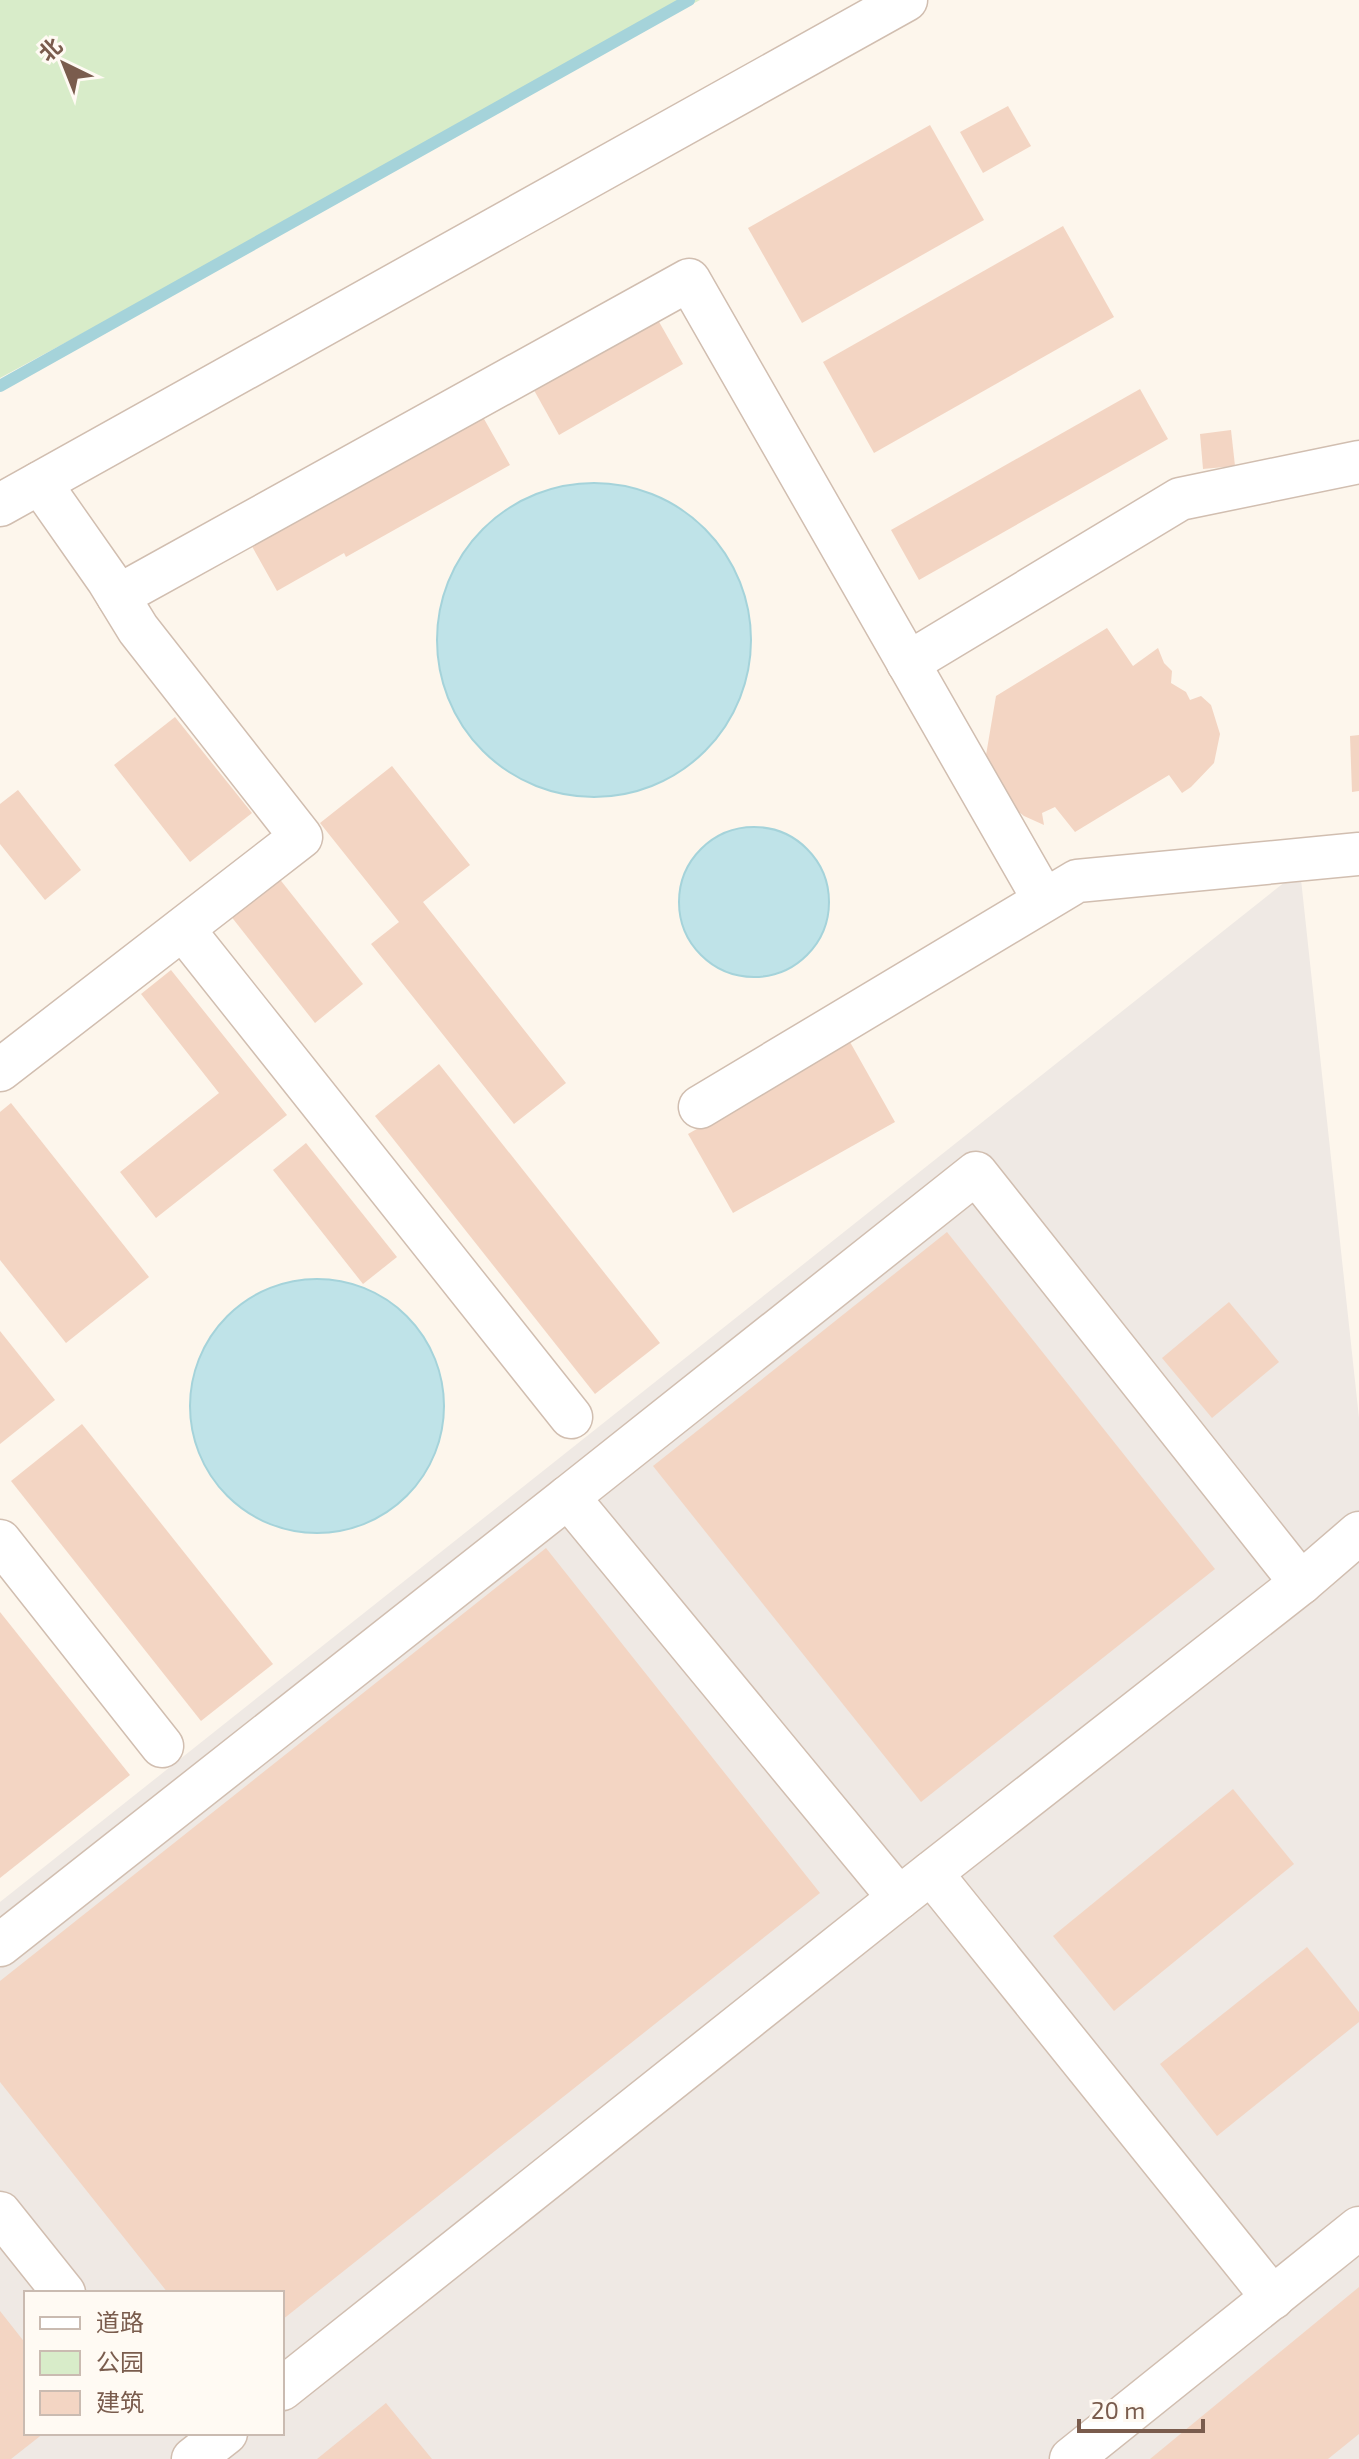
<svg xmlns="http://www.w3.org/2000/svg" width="1359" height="2459" font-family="'Exo 2','Noto Sans SC',sans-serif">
  <rect width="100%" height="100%" fill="#fdf6ec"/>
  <path fill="#efe9e4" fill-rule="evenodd" d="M1300 870 1359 1418V2459H0V1902ZM26 2293H282V2433H26Z"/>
  <path fill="#d8ecc9" d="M0 0H700L0 378Z"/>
  <g fill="#bfe3e8" stroke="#a5d3da" stroke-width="2">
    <circle cx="594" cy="640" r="157"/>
    <circle cx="754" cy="902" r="75"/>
    <circle cx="317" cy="1406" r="127"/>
  </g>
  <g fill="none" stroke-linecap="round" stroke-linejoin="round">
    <path stroke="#a5d3da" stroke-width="12" d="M0 386 689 0"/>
  </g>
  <g fill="#f3d5c3">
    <path d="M1008 106 1031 146 983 173 960 132Z"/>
    <path d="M930 125 984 220 802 323 748 228Z"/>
    <path d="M1063 226 1114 317 874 453 823 362Z"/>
    <path d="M654 313 683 364 559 435 530 383Z"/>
    <path d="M1140 389 1168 439 919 580 891 530Z"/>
    <path d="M479 410 510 465 346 557 344 553 277 591 249 541Z"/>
    <path d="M1231 430 1235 466 1203 469 1200 434Z"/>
    <path d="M1107 628 1133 666 1158 648 1164 663 1172 671 1171 683 1186 692 1190 700 1201 696 1211 705 1220 734 1214 763 1191 787 1182 793 1169 775 1075 832 1055 807 1042 813 1044 825 1024 816 1006 802 984 767 996 696Z"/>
    <path d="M175 717 252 813 190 862 114 765Z"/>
    <path d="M1359 735V791L1352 792 1350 736Z"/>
    <path d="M392 766 470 865 423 902 566 1083 514 1124 371 944 399 922 320 823Z"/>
    <path d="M18 790 81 870 45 900 0 844V804Z"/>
    <path d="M278 877 363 984 315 1023 230 915Z"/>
    <path d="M171 970 287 1115 156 1218 120 1172 219 1093 141 994Z"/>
    <path d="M850 1042 895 1122 733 1213 688 1134Z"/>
    <path d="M439 1064 660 1343 595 1394 375 1116Z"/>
    <path d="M11 1103 149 1277 66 1343 0 1260V1112Z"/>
    <path d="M306 1143 397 1257 363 1284 273 1170Z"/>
    <path d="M947 1232 1215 1569 921 1802 653 1466Z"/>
    <path d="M1229 1302 1279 1362 1212 1418 1162 1358Z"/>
    <path d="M0 1331 55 1400 0 1444Z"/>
    <path d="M82 1424 273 1664 201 1721 11 1481Z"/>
    <path d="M546 1548 820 1893 282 2320V2293H168L0 2082V1981Z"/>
    <path d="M0 1612 130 1775 0 1878Z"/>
    <path d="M1233 1789 1294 1864 1114 2011 1053 1936Z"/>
    <path d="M1307 1947 1359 2012V2022L1217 2136 1160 2064Z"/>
    <path d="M1359 2287V2434L1328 2459H1150Z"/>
    <path d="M0 2311 26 2344V2433H44L11 2459H0Z"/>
    <path d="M386 2403 432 2459H317Z"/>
  </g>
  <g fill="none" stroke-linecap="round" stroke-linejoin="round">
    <g stroke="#d1beb0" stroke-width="45">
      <g id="minor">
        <path d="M0 505 906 0"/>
        <path d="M118 596 689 280 1044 900"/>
        <path d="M908 663 1180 499 1359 462"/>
        <path d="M183 929 571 1417"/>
        <path d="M0 1070 301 837 138 629 108 580 40 483"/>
        <path d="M700 1107 1077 881 1359 854"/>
        <path d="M568 1497 976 1173 1301 1583"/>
        <path d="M0 1541 162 1746"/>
        <path d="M931 1873 1273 2298"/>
        <path d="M0 1945 568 1497 899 1898"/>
        <path d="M0 2213 64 2293"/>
        <path d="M282 2389 899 1898 1301 1583 1359 1533"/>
        <path d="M193 2459 226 2433"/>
        <path d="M1071 2459 1359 2228"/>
      </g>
    </g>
    <use href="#minor" stroke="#fff" stroke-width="42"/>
  </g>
  <rect x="24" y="2291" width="260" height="144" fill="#fffaf3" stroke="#cabbb1" stroke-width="2"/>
  <rect x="40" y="2317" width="40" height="12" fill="#ffffff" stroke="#cabbb1" stroke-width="2"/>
  <text x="96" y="2331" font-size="24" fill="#7a5c4d">道路</text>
  <rect x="40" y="2351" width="40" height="24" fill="#d8ecc9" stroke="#cabbb1" stroke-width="2"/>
  <text x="96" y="2371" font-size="24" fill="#7a5c4d">公园</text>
  <rect x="40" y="2391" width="40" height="24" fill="#f3d5c3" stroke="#cabbb1" stroke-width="2"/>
  <text x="96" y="2411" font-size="24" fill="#7a5c4d">建筑</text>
  <g transform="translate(64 64) rotate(317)" stroke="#fffaf3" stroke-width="6" paint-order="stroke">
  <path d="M0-6L14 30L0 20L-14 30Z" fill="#7a5c4d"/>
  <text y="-12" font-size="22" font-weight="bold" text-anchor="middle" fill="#7a5c4d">北</text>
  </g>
  <path d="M1079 2419v12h124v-12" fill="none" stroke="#7a5c4d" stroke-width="4"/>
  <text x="1091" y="2419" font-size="24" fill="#7a5c4d" stroke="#fffaf3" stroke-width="6" paint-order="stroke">20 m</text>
</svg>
